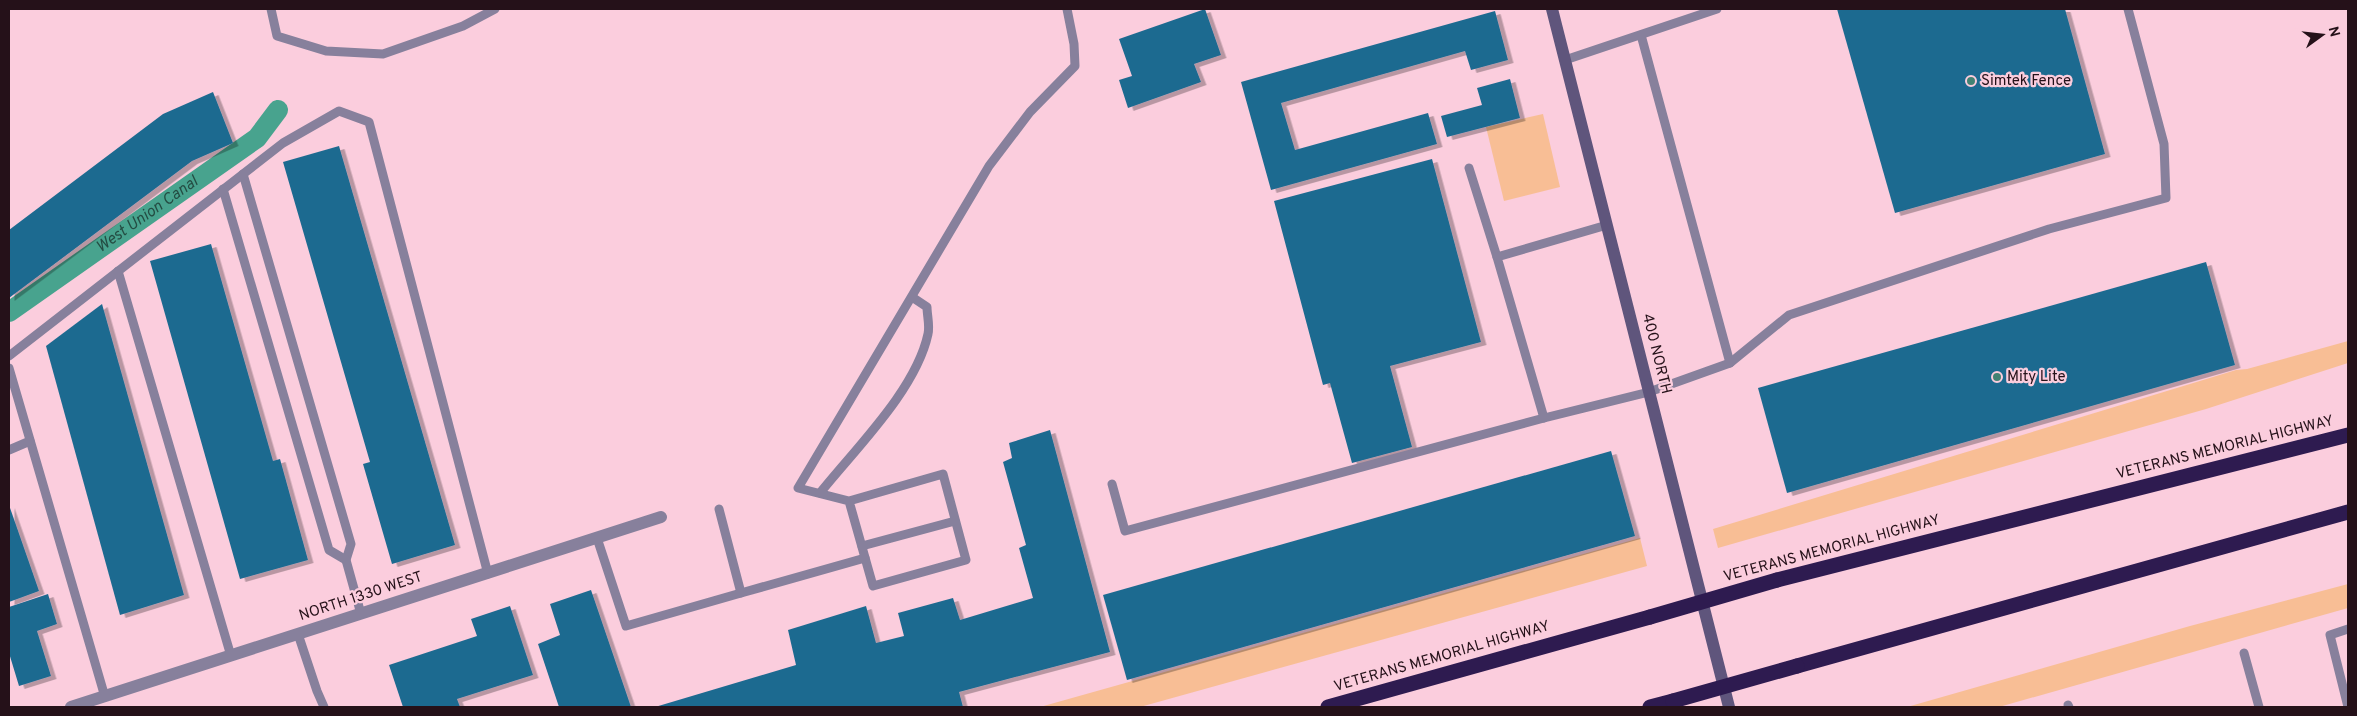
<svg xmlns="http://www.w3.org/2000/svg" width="2357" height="716" font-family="Overpass,sans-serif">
  <defs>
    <filter id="shadow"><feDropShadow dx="5.5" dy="3" stdDeviation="0" flood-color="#0004"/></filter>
  </defs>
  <rect width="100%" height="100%" fill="#fbcddd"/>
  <g fill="#f8be95">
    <path d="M1543 114 1560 187 1504 201 1486 127Z"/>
    <path d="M2348 341V363L2206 409 1718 548 1713 529 2236 370 2247 369Z"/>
    <path d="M1640 538 1647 566 1140 707H1040Z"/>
    <path d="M2348 584V608L1999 707H1907L2190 626Z"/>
  </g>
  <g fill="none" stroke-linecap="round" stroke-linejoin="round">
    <path stroke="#48a38e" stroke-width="20" id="s1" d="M9 312 257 138 278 110"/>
  </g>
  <g fill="#1f6a90" filter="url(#shadow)">
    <path d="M1205 9 1221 55 1194 64 1201 82 1128 108 1119 80 1132 76 1119 39Z"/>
    <path d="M1837 9H2065L2105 154 1895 213Z"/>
    <path d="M1495 11 1508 60 1471 70 1465 51 1281 103 1295 150 1428 113 1437 144 1271 190 1241 82Z"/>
    <path d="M1510 79 1520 118 1447 137 1441 116 1482 105 1477 88Z"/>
    <path d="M213 92 233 143 192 161 9 298V230L163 114Z"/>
    <path d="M339 146 455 545 392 564 363 464 370 462 283 162Z"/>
    <path d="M1432 159 1481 342 1390 366 1412 447 1352 463 1330 383 1323 385 1274 201Z"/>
    <path d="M211 244 273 461 280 459 308 560 240 579 150 261Z"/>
    <path d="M2206 262 2235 365 1787 493 1758 388Z"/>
    <path d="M102 304 184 595 120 615 46 346Z"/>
    <path d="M1050 430 1110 652 959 692 963 707H655L796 665 788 630 866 606 876 643 904 636 898 613 953 598 960 620 1033 598 1019 548 1026 545 1003 462 1012 458 1009 443Z"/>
    <path d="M1611 451 1635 536 1127 680 1103 595Z"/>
    <path d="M9 505 39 591 9 602Z"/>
    <path d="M591 590 631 707H559L538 644 560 635 550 604Z"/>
    <path d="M48 594 57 624 37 631 51 676 19 686 9 653V607Z"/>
    <path d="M510 606 533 675 457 699 460 707H403L389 665 477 636 471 619Z"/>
  </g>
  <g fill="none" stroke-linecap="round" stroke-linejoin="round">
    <g stroke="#87809c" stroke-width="9">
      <path d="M271 9 277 36 326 51 383 54 463 26 495 9"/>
      <path d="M1641 35 1730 363"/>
      <path d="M1565 60 1717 9"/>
      <path d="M1469 168 1497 257"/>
      <path d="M243 174 351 544 346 560 361 614"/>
      <path d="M223 189 329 550 346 560"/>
      <path d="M1607 225 1497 257 1544 418 1649 392 1730 363 1789 315 2049 229 2166 198 2164 144 2128 9"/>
      <path d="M118 271 231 656"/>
      <path d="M9 356 283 143 339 111 369 122 488 574"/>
      <path d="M9 368 105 697"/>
      <path d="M9 450 30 441"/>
      <path d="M1112 484 1125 531 1544 418"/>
      <path d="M820 493C855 449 916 390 928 334 930 326 927 315 927 307L912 297"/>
      <path d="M849 501 873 586 966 560 943 474 849 501 798 488 989 166 1030 112 1075 66 1074 44 1067 9"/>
      <path d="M719 509 741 593 865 558"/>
      <path d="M597 538 626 626 741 593"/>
      <path d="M862 546 955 521"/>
      <path d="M298 634 317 691 324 707"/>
      <path d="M2244 653 2259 707"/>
      <path d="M2068 705 2069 707"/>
      <path d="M2348 707 2330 635 2348 629"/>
    </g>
    <path stroke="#87809c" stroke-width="12" d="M71 707 661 517"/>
    <path stroke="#5f557c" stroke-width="12" d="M1552 9 1729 707"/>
    <g stroke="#2e1b50" stroke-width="15">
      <path d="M1777 580 2348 435"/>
      <path d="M1797 666 2348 512"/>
      <path d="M1328 707 1650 617"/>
      <path d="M1650 707 1673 701"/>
    </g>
    <g stroke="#2e1b50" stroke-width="15">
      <path d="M1650 617 1777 580"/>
      <path d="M1673 701 1797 666"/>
    </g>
  </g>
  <g fill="#418273" stroke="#fbcddd" stroke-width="2">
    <circle cx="1971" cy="81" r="5"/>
    <circle cx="1997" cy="377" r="5"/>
  </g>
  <g text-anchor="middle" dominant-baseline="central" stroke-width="4.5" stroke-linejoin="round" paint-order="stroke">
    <g font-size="15" fill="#251119" stroke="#fbcddd" text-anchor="start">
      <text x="1981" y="81">Simtek Fence</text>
      <text x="2007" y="377">Mity Lite</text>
    </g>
    <g font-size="15" fill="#251119" stroke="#fbcddd">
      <text transform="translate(1656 354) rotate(76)">400 NORTH</text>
      <text transform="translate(2225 448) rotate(-14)">VETERANS MEMORIAL HIGHWAY</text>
      <text transform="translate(1832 549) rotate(-15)">VETERANS MEMORIAL HIGHWAY</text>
      <text transform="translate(361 597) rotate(-18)">NORTH 1330 WEST</text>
      <text transform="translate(1442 657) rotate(-16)">VETERANS MEMORIAL HIGHWAY</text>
    </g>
    <g font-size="16" font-style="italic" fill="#244d43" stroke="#fbcddd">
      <text stroke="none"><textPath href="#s1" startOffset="169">West Union Canal</textPath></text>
    </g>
  </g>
  <rect width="2357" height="716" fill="none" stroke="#251119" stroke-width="20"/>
  <g transform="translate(2322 35) rotate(75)" stroke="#fbcddd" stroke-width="4" paint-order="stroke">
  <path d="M0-4L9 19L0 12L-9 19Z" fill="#251119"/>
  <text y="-8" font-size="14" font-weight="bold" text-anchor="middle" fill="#251119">N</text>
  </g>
</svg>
